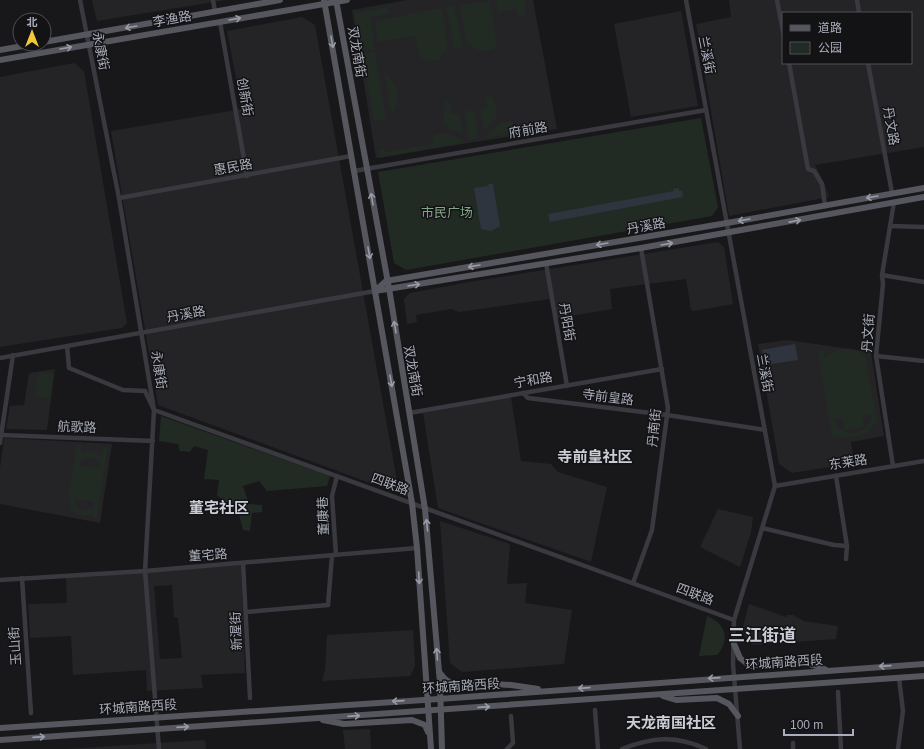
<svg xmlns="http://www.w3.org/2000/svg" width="924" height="749" font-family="Arial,'Noto Sans SC',sans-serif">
  <rect width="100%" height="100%" fill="#18181a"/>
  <g fill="#242427" fill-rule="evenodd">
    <path d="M92 0H226L97 21Z"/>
    <path d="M407 0H533L557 129 376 158 352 10Z"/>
    <path d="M729 0H924V147L815 165 825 185 829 197 729 216 696 24 731 17ZM783 13H911V63H783Z"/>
    <path d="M681 11 698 106 631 117 614 24Z"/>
    <path d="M302 17 315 25 399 492 392 491 158 405 111 131 242 109 227 31Z"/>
    <path d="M74 63 84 71 127 323 122 328 0 347V77Z"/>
    <path d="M718 242 724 247 733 304 694 311 691 310 686 279 610 289 612 309 554 319 550 299 459 312 451 309 416 315 417 322 407 324 404 299 410 293 469 282Z"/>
    <path d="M787 340 871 352 884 436 851 442 854 463 792 473 779 464 758 344Z"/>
    <path d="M55 369 47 430 6 429 10 406 24 405 29 373Z"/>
    <path d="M511 397 521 461 551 464 558 472 607 487 591 562 438 508 423 413Z"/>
    <path d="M4 438 112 444 100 523 0 504V468Z"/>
    <path d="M718 509 753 517 751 532 740 567 700 547Z"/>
    <path d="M440 521 510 544 507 584 527 583 525 603 572 610 564 664 462 672 450 663Z"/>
    <path d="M241 565 245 673 201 675 203 688 147 691 146 670 73 675 71 636 30 638 28 604 67 603 66 578ZM172 585 174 617 178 618 182 658 160 659 154 586Z"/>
    <path d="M749 604 786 617 787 615H793L804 621 838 626 836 639 752 645 746 638 742 630Z"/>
    <path d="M413 630 415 666 410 676 322 681 325 670 327 635Z"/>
    <path d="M370 729 371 749H345L343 730Z"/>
    <path d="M205 740 206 749H67Z"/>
  </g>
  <g fill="#222a24" fill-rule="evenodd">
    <path d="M496 0H525L526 12 523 16 518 17 516 9 498 12Z"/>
    <path d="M490 1 497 44 493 50 481 51 467 44 460 5Z"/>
    <path d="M454 5 463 47 454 48 446 6Z"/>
    <path d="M388 7 389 14 370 17 375 49 361 51 355 13Z"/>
    <path d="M442 8 448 49 444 51 439 60 427 61 420 57 416 36 378 42 375 21Z"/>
    <path d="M375 52 386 119 374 121 362 54Z"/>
    <path d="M384 71C398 87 402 95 392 114Z"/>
    <path d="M485 95H488L492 97 498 112 494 121 484 130 480 109 487 108Z"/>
    <path d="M446 101H449L452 114 459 113 463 134 452 130 444 122V107Z"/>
    <path d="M474 110 479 138 469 140 464 112Z"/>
    <path d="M701 118 718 207 712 216 406 270 394 263 378 172Z"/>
    <path d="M513 121 514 130 551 124 552 127 485 138 499 123Z"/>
    <path d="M443 133 459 138 463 143 379 158 378 150 383 149 385 152 433 144 432 136Z"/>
    <path d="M824 350 825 358C836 348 855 344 865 357L877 419C867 443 851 435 832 437L818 351ZM871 414C874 433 841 443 835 419L842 418 844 430 864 427 863 415Z"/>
    <path d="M39 372 53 374 50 398 35 396Z"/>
    <path d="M161 416 330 476 327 486 267 491 259 481 243 486 249 504 262 505V512L252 513 250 531 243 530 238 510 223 507V499L217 496 219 480 204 479 208 450 194 446 190 452 180 451 178 444 159 441Z"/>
    <path d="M77 445H82L81 453 93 451 102 457 104 447 108 448 97 518H93V514C83 519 70 513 70 502 68 487 75 461 77 445ZM86 457 96 459 100 464V468L79 466 80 462ZM75 499 95 502 93 508 83 511 76 505Z"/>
    <path d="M707 616C725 623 731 639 717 655L699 656Z"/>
  </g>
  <g fill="#2e353e">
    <path d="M489 184H493L500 226 491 231 481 229 474 188 488 186Z"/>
    <path d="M679 188V191H682L683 197 550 222 548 214 674 191 673 189Z"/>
    <path d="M795 344 798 360 765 365 762 350Z"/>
  </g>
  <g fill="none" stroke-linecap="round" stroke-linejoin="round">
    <g stroke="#39393f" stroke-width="4.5">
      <path d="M80 0 119 198 154 410 145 571 159 749"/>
      <path d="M213 0 215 12"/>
      <path d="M686 0 775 486 734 620 733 664 740 749"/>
      <path d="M777 0 783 32"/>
      <path d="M857 0 859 13"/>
      <path d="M220 22 247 176"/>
      <path d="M789 63 808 169 814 171 822 184 825 206"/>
      <path d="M868 63 892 193"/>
      <path d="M354 171 706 110"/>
      <path d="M119 198 351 156"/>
      <path d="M890 226 924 227"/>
      <path d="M546 263 567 386"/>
      <path d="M882 275 924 282"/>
      <path d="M67 346 69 368 123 390 145 391 154 410 734 620"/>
      <path d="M876 356 924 361"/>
      <path d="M0 358 375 291"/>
      <path d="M523 393 528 398 667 415 765 430"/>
      <path d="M409 413 662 369"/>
      <path d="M1 435 153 441"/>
      <path d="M0 443 13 355"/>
      <path d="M893 466 876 356 883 284 882 275 894 202"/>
      <path d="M836 476 847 546 846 559"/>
      <path d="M775 486 924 461"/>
      <path d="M762 528 834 545 847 546"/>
      <path d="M336 555 332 496 337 476"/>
      <path d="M243 563 250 698"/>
      <path d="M22 578 31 713"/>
      <path d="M0 580 145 571 417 548"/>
      <path d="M633 583 652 530 668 408 641 248"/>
      <path d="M246 612 328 605 332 555"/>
      <path d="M838 692 841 749"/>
      <path d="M595 710 598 749"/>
      <path d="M793 743V749"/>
      <path d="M507 749 513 743 511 716"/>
      <path d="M622 749C652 737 676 735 706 749"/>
      <path d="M898 749 903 711 899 678"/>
    </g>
    <g stroke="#55565e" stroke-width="6">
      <path d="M324 0 412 503 417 548 431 749"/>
      <path d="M336 0 389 288 425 509 440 683 442 749"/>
      <path d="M44 42 280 0"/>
      <path d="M0 50 34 44"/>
      <path d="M0 60 347 0"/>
      <path d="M375 291 386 281 727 223 924 188"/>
      <path d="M375 291 641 248 924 197"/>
      <path d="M734 644 740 658 750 666C776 663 801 657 826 670"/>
      <path d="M439 672 444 678 453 685 477 683 511 685 538 689"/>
      <path d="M663 696 676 700 717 698 729 704 738 716"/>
      <path d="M323 720 344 724 412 720 425 725 428 732"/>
      <path d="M0 728 439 699 924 664"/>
      <path d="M0 740 924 676"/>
    </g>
  </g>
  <defs><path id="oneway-shaft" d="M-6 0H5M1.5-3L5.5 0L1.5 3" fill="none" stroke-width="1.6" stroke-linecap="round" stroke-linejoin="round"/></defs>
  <g stroke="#999ca8">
    <use href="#oneway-shaft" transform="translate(235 19) rotate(-10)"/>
    <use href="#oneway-shaft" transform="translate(131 27) rotate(170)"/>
    <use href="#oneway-shaft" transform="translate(332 42) rotate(80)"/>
    <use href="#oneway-shaft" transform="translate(66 48) rotate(-10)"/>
    <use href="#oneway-shaft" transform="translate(872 197) rotate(170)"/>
    <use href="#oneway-shaft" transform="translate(372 199) rotate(-100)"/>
    <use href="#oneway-shaft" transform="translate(744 220) rotate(170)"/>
    <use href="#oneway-shaft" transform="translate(795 221) rotate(-11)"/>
    <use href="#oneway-shaft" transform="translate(602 244) rotate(170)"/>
    <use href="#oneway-shaft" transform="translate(667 244) rotate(-10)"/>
    <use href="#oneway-shaft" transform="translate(369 253) rotate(80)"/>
    <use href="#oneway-shaft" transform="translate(474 266) rotate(170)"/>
    <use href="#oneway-shaft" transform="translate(414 285) rotate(-8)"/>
    <use href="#oneway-shaft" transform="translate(395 327) rotate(-100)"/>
    <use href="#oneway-shaft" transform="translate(391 381) rotate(80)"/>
    <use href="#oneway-shaft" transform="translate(427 525) rotate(-96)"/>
    <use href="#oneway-shaft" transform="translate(419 578) rotate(87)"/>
    <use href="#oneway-shaft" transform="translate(437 654) rotate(-94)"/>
    <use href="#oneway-shaft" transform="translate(885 666) rotate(176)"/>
    <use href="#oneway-shaft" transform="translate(714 678) rotate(176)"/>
    <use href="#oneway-shaft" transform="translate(584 688) rotate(176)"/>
    <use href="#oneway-shaft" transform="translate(398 701) rotate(176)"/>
    <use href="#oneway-shaft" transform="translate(484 707) rotate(-4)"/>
    <use href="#oneway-shaft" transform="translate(354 716) rotate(-4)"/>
    <use href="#oneway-shaft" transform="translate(183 727) rotate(-4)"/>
    <use href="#oneway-shaft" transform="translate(39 737) rotate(-4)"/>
  </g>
  <g text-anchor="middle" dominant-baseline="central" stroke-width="3" stroke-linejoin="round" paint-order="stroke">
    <g font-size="13" fill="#aaadba" stroke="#131315">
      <text transform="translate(172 19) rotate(-10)">李渔路</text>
      <text transform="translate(101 51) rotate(79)">永康街</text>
      <text transform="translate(357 52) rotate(80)">双龙南街</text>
      <text transform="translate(707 55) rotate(79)">兰溪街</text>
      <text transform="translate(245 97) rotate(80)">创新街</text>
      <text transform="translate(891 126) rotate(80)">丹文路</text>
      <text transform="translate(528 130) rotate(-10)">府前路</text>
      <text transform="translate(233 167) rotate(-10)">惠民路</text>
      <text transform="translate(646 226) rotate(-10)">丹溪路</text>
      <text transform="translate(186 314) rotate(-10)">丹溪路</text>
      <text transform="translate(567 322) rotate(80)">丹阳街</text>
      <text transform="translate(868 333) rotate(-86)">丹文街</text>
      <text transform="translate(159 370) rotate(81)">永康街</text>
      <text transform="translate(413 371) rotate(80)">双龙南街</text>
      <text transform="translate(765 373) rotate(80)">兰溪街</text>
      <text transform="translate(533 380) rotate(-10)">宁和路</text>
      <text transform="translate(608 397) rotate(7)">寺前皇路</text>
      <text transform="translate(77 427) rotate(2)">航歌路</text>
      <text transform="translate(654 428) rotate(-84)">丹南街</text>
      <text transform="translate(848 462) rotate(-9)">东莱路</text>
      <text transform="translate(390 484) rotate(20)">四联路</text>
      <text transform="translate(323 516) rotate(-92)">董康巷</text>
      <text transform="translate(208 555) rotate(-4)">董宅路</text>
      <text transform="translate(695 594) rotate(20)">四联路</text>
      <text transform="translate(236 631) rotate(-93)">新渥街</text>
      <text transform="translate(15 646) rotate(-94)">玉山街</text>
      <text transform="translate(784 662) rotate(-4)">环城南路西段</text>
      <text transform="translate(461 686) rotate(-4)">环城南路西段</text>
      <text transform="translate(138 707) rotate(-4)">环城南路西段</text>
    </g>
    <g font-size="13" fill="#81a588" stroke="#131315">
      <text x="447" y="212">市民广场</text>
    </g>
    <g font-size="15" font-weight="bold" fill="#cbcdd6" stroke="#131315">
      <text x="595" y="456">寺前皇社区</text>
      <text x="219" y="507">董宅社区</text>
      <text x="671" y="722">天龙南国社区</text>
    </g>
    <g font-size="17" font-weight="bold" fill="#cbcdd6" stroke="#131315">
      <text x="762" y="635">三江街道</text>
    </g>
  </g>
  <rect x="782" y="12" width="130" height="52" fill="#131315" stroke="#4f5157"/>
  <rect x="790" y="25" width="20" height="6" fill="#55565e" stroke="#4f5157"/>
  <text x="818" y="32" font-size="12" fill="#aaadba">道路</text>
  <rect x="790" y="42" width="20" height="12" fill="#222a24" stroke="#4f5157"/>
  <text x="818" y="52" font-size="12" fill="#aaadba">公园</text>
  <g transform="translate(32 32)"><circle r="19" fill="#131315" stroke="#4f5157"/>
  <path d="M0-3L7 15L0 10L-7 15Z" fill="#f2c938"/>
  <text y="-6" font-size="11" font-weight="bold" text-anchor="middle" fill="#aaadba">北</text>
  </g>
  <path d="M784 729v6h69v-6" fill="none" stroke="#aaadba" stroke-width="2"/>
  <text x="790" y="729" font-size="12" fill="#aaadba" stroke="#131315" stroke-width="3" paint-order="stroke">100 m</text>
</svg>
